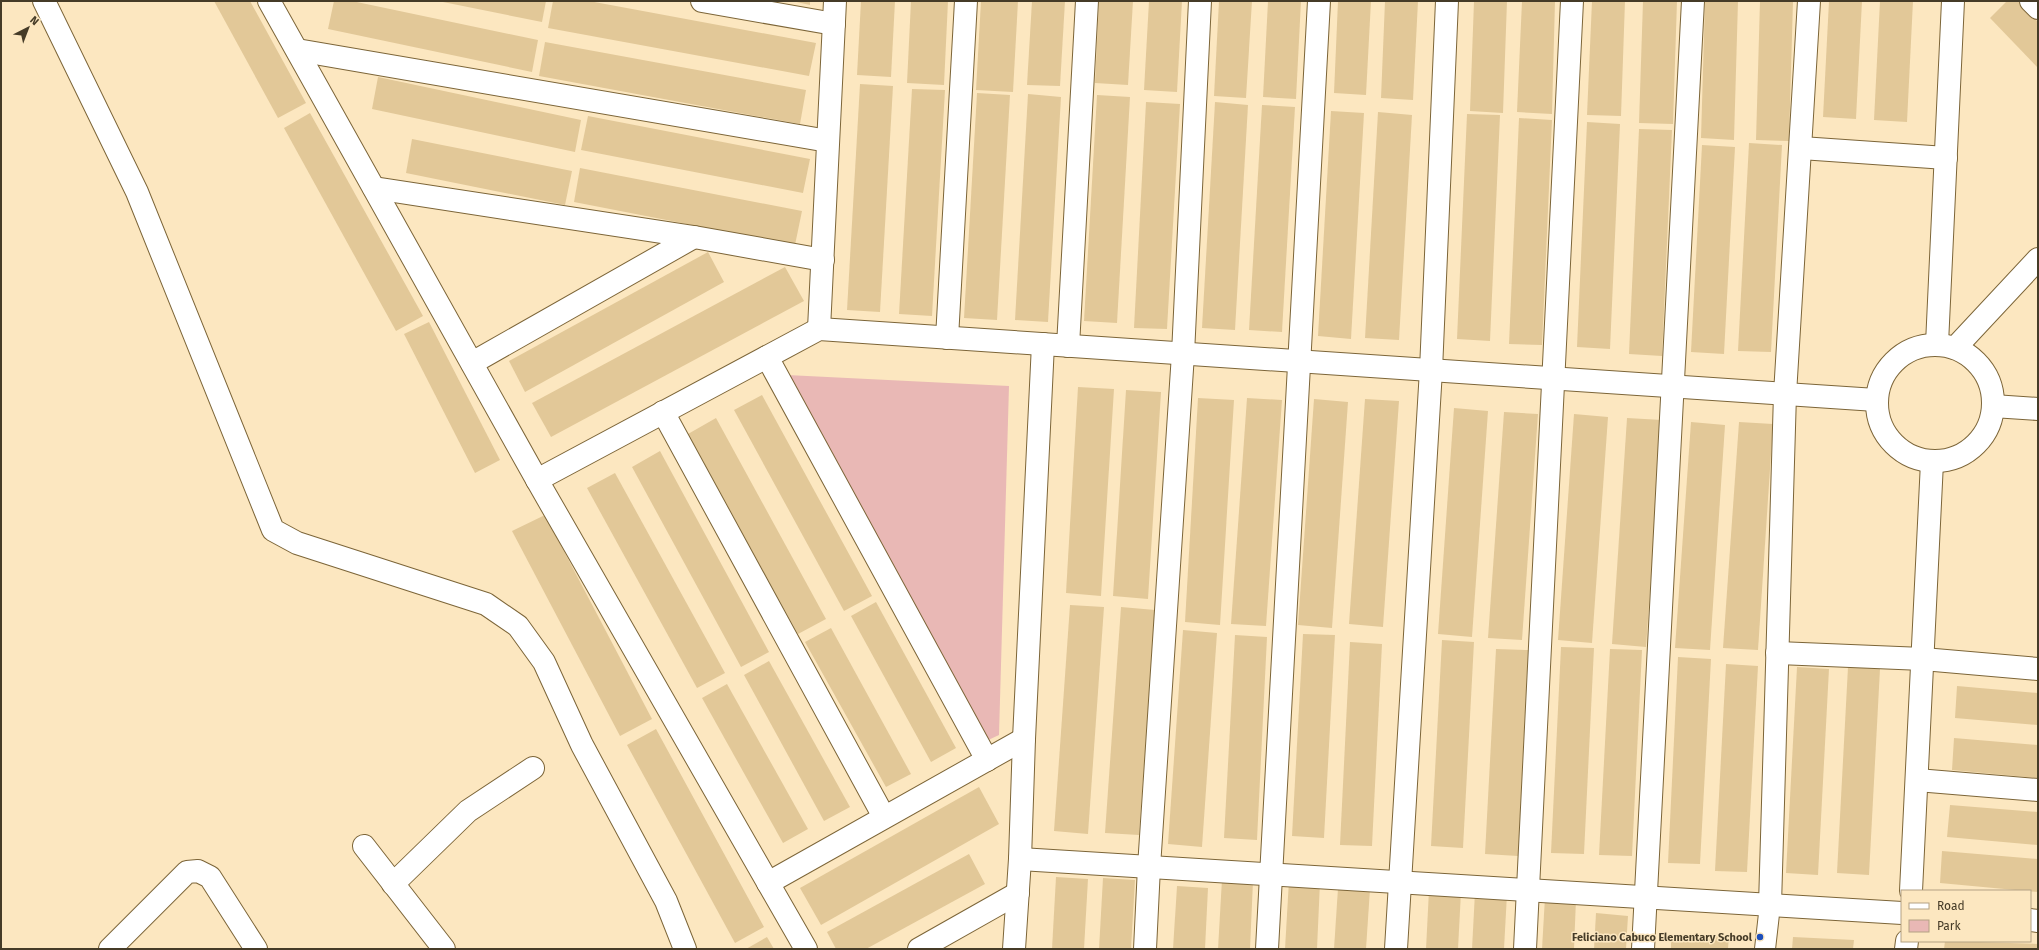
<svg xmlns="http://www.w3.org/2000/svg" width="2039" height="950" font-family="'Fira Sans',sans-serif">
  <rect width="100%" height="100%" fill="#fce7c0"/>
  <path fill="#e9b8b5" d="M787 375 1009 386 999 735 984 742Z"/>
  <g fill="#e2c898">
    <path d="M214 1H250L306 103 278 118Z"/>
    <path d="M334 1H352L538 40 532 72 328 29Z"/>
    <path d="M438 1H546L542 22Z"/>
    <path d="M553 1H589L816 43 809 76 548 28Z"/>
    <path d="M792 1H810V5Z"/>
    <path d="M861 1H895L891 77 857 75Z"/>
    <path d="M911 1H948L944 85 907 83Z"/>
    <path d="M981 1H1018L1013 92 976 90Z"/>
    <path d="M1032 1H1065L1060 86 1027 85Z"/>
    <path d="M1099 1H1133L1128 85 1095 83Z"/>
    <path d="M1149 1H1182L1177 92 1144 90Z"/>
    <path d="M1219 1H1252L1246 98 1214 96Z"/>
    <path d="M1268 1H1301L1296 99 1263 97Z"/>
    <path d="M1338 1H1371L1366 95 1334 93Z"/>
    <path d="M1385 1H1418L1413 100 1381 98Z"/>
    <path d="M1474 1H1507L1503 113 1470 111Z"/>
    <path d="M1522 1H1555L1552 114 1517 112Z"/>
    <path d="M1592 1H1625L1621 116 1587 115Z"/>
    <path d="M1643 1H1677L1673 124 1639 123Z"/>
    <path d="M1705 1H1738L1734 140 1701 138Z"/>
    <path d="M1760 1H1793L1789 141 1756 140Z"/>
    <path d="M1829 1H1862L1856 119 1823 117Z"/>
    <path d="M1880 1H1913L1907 122 1874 120Z"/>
    <path d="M2007 1H2018L2038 22V68L1990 18Z"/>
    <path d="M545 42 806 90 800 124 539 76Z"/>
    <path d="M378 77 581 120 575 152 372 109Z"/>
    <path d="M860 84 893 86 880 312 847 310Z"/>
    <path d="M912 89 945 90 932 316 899 314Z"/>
    <path d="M977 93 1010 95 997 320 964 318Z"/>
    <path d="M1028 94 1061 97 1048 322 1015 320Z"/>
    <path d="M1097 95 1130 97 1117 323 1084 321Z"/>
    <path d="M1146 102 1180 104 1167 329 1134 328Z"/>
    <path d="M1215 102 1248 105 1235 330 1202 328Z"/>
    <path d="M1262 105 1295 107 1282 332 1249 330Z"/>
    <path d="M1331 111 1364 113 1351 339 1318 336Z"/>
    <path d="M1378 112 1412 115 1399 340 1365 338Z"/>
    <path d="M310 113 423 316 396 331 284 128Z"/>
    <path d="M1467 114 1500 115 1490 341 1457 339Z"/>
    <path d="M588 116 810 159 803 193 581 150Z"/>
    <path d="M1519 118 1552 120 1542 345 1509 344Z"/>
    <path d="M1587 122 1620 124 1610 349 1577 347Z"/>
    <path d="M1639 129 1672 130 1662 356 1629 354Z"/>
    <path d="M412 139 572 171 565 205 406 173Z"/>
    <path d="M1749 143 1782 145 1771 352 1738 351Z"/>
    <path d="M1702 145 1735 147 1724 354 1691 352Z"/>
    <path d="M580 168 802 211 795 245 574 202Z"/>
    <path d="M708 252 724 282 525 392 509 361Z"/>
    <path d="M785 267 804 301 551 437 532 403Z"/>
    <path d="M429 322 500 460 475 473 404 334Z"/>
    <path d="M1078 387 1114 389 1101 596 1066 593Z"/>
    <path d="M1126 390 1161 392 1148 599 1113 596Z"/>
    <path d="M762 395 872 596 844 611 734 410Z"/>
    <path d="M1198 398 1234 400 1220 625 1185 622Z"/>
    <path d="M1247 398 1282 400 1266 626 1231 624Z"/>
    <path d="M1314 399 1348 402 1332 628 1298 625Z"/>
    <path d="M1365 399 1399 401 1383 627 1349 624Z"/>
    <path d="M1454 408 1488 411 1472 637 1438 634Z"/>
    <path d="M1504 412 1538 414 1522 640 1488 638Z"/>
    <path d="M1574 414 1608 417 1592 643 1558 640Z"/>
    <path d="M716 418 826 619 798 634 688 434Z"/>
    <path d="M1627 418 1662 420 1646 647 1612 644Z"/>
    <path d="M1691 422 1725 425 1710 650 1675 648Z"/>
    <path d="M1739 422 1773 424 1758 650 1723 648Z"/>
    <path d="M660 451 769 652 741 667 632 467Z"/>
    <path d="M615 473 725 673 697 688 587 488Z"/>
    <path d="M545 515 652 719 620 736 512 531Z"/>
    <path d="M876 602 956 748 931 762 851 616Z"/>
    <path d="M1070 605 1104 607 1088 834 1054 831Z"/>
    <path d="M1121 607 1155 610 1139 835 1105 833Z"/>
    <path d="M831 628 911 774 886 787 805 642Z"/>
    <path d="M1183 630 1217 633 1202 847 1168 844Z"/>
    <path d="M1303 634 1335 635 1324 838 1292 836Z"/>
    <path d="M1235 635 1267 637 1257 840 1224 838Z"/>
    <path d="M1442 640 1474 642 1463 848 1431 846Z"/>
    <path d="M1350 642 1382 644 1372 846 1340 845Z"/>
    <path d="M1561 647 1594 648 1584 854 1551 853Z"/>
    <path d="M1496 649 1528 650 1518 856 1485 854Z"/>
    <path d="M1610 649 1642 650 1632 856 1599 855Z"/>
    <path d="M1678 657 1711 659 1700 864 1668 863Z"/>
    <path d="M769 661 850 807 824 821 744 675Z"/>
    <path d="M1726 664 1758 666 1747 872 1715 871Z"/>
    <path d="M1797 667 1829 669 1818 875 1786 873Z"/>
    <path d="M1848 667 1880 669 1869 875 1837 873Z"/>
    <path d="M727 684 808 829 783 843 702 698Z"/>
    <path d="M1957 686 2038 693V725L1955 718Z"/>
    <path d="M656 729 764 927 735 943 627 745Z"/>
    <path d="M1954 738 2038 745V778L1952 770Z"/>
    <path d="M979 787 999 824 821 925 800 888Z"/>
    <path d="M1950 805 2038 812V845L1947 837Z"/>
    <path d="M1942 851 2038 859V892L1940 883Z"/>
    <path d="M969 854 985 884 866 949H836L827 932Z"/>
    <path d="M1056 877 1088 879 1084 949H1052Z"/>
    <path d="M1103 878 1135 880 1131 949H1099Z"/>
    <path d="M1222 879 1253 881 1250 949H1218Z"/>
    <path d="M1289 880 1320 882 1317 949H1285Z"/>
    <path d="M1177 886 1208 888 1205 949H1173Z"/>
    <path d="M1338 888 1370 889 1366 949H1334Z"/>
    <path d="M1429 890 1461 892 1458 949H1426Z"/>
    <path d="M1475 892 1507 894 1504 949H1472Z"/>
    <path d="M1545 897 1576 899 1574 949H1542Z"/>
    <path d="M1596 913 1628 916 1626 949H1594Z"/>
    <path d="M1671 934 1729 936 1728 949H1671Z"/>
    <path d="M767 937 774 949H746Z"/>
    <path d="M1793 937 1854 940 1853 949H1792Z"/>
    <path d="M1945 941 2038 944V949H1944Z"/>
  </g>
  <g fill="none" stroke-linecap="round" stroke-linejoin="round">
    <g stroke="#7c6538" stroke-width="22">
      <path id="lane" d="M1765 949 1770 905"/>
    </g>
    <g stroke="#7c6538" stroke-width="24">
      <g id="street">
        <path d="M44 1 137 192 273 530 297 543 486 604 518 626 544 662 582 745 666 901 685 949"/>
        <path d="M269 1 537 480 806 949"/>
        <path d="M702 1 834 24"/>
        <path d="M2031 1 2038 8"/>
        <path d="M297 50 828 141"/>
        <path d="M1801 148 1946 158"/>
        <path d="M374 188 694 237 823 260"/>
        <path d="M819 329 835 1"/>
        <path d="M947 338 966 1"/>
        <path d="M1068 346 1087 1"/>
        <path d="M1955 348 2038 259"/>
        <path d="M767 357 987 760"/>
        <path d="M472 363 694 237"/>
        <path d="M1993 406 2038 409"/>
        <path d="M663 412 884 817"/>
        <path d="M537 480 819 329 1876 400"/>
        <path d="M1777 653 1923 659 2038 669"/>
        <path d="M1917 780 2038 790"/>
        <path d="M364 846 444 949"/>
        <path d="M1020 859 1902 913"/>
        <path d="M768 883 1024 739"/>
        <path d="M393 884 468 811 533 768"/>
        <path d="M1770 905 1785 394 1809 1"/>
        <path d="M2030 920 2038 921"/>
        <path d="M110 949 187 872 198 871 210 877 256 949"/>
        <path d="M919 949 1018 893"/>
        <path d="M1014 949 1020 859 1024 739 1043 344"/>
        <path d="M1145 949 1149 867 1183 354 1200 1"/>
        <path d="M1267 949 1319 1"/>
        <path d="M1396 949 1431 370 1447 1"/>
        <path d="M1525 949 1572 1"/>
        <path d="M1643 949 1693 1"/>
      </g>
    </g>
    <g stroke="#7c6538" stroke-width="24">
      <g id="secondary">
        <path d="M1937 344 1953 1"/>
        <circle cx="1935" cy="403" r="58"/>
        <path d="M1911 891 1932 462"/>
        <path d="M1906 949 1907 941"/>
      </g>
    </g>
    <use href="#lane" stroke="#fff" stroke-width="20"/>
    <use href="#street" stroke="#fff" stroke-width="22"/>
    <use href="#secondary" stroke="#fff" stroke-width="22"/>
  </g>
  <circle fill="#1d4fbc" stroke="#fce7c0" stroke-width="1.5" cx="1760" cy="937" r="4"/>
  <g text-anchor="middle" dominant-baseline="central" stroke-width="3" stroke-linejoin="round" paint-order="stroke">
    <g font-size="11" font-weight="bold" fill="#453b27" stroke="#fce7c0" text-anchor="end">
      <text x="1752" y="937">Feliciano Cabuco Elementary School</text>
    </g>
  </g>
  <rect width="2039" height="950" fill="none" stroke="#453b27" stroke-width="4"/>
  <rect x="1901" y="890" width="130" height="52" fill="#fce7c0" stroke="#b3a283"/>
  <rect x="1909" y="903" width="20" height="6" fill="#ffffff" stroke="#b3a283"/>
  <text x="1937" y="910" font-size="12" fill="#453b27">Road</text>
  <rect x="1909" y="920" width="20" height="12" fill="#e9b8b5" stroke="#b3a283"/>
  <text x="1937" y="930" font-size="12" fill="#453b27">Park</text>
  <g transform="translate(28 28) rotate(42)" stroke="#fce7c0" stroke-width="3" paint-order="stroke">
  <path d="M0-3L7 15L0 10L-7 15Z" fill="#453b27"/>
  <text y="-6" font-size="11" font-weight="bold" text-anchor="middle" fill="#453b27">N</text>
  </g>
</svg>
